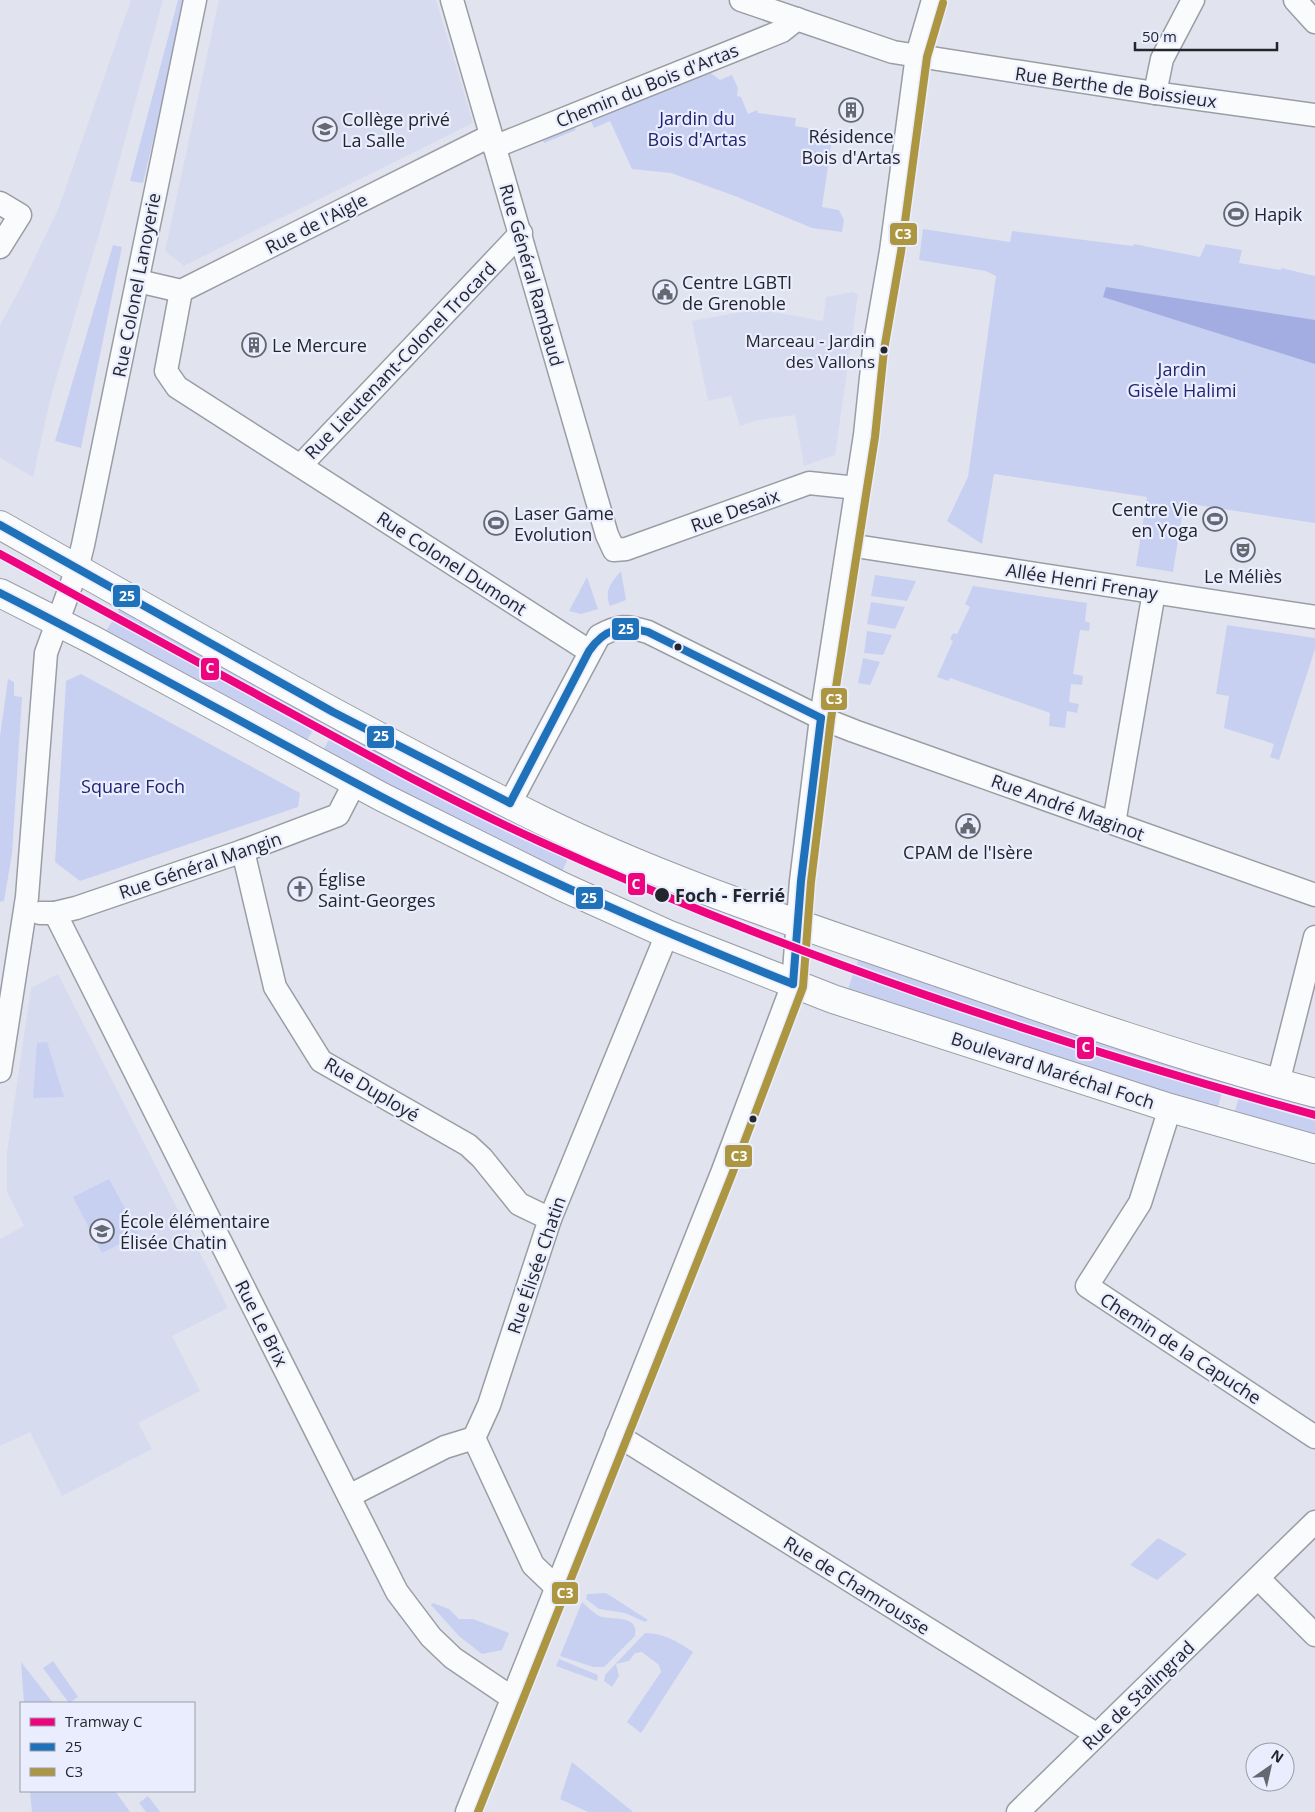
<svg xmlns="http://www.w3.org/2000/svg" width="1315" height="1812" font-family="'Open Sans',sans-serif">
  <rect width="100%" height="100%" fill="#e1e4ee"/>
  <g fill="#d6dbef">
    <path d="M131 0H163L104 217 51 396 33 477 0 458V325L21 287 59 207Z"/>
    <path d="M219 0H436L473 123 184 266 165 251Z"/>
    <path d="M852 292 858 294 835 455 804 466 795 415 758 420 740 426 731 396 708 401 692 321 757 309 823 321 826 297Z"/>
    <path d="M58 974 228 1308 172 1336 200 1391 138 1423 152 1449 62 1496 30 1432 0 1446V1239L24 1226 7 1192V1152L31 988Z"/>
  </g>
  <g fill="#c8d0f2">
    <path d="M178 0H186L143 183 130 181Z"/>
    <path d="M705 69 720 80 732 75 738 88 737 96 741 97 748 114 757 110 758 113 796 118 795 126 833 132 822 207 839 210 844 220 842 232 812 228 735 196 671 173 632 169 610 121 594 128 589 116Z"/>
    <path d="M573 123 576 130 544 143 541 135Z"/>
    <path d="M923 229 1010 242 1012 231 1133 246 1134 244 1200 257 1206 244 1242 250 1239 263 1281 270V268L1315 276V523L1184 503 1173 572 1136 566 1147 497 994 474 982 544 947 521 968 477 996 276 986 271 919 260Z"/>
    <path d="M113 245 122 247 81 448 55 441Z"/>
    <path d="M621 571 626 600 610 606C604 590 611 583 621 571Z"/>
    <path d="M875 575 916 581 907 601 871 596Z"/>
    <path d="M587 577 598 609 581 614 569 611Z"/>
    <path d="M973 586 1087 603 1085 621 1090 623 1089 631 1080 630 1073 674 1083 676 1082 685 1071 684 1069 702 1079 704 1077 713 1067 711 1065 728 1049 726 1050 713 950 678 948 681 937 677 953 641 950 639 953 633 957 634 970 607 965 604Z"/>
    <path d="M871 602 905 607 895 629 867 624Z"/>
    <path d="M122 605 321 716 305 744 105 633Z"/>
    <path d="M1227 625 1315 638V649L1279 760 1270 757 1274 744 1224 728 1229 696 1216 694Z"/>
    <path d="M867 631 892 635 883 655 864 653Z"/>
    <path d="M863 658 880 662 870 685 858 683Z"/>
    <path d="M81 674 300 793 298 807 80 881 55 862 66 681Z"/>
    <path d="M8 679 14 682V696L22 697 12 854 4 901 0 902V736Z"/>
    <path d="M338 723 575 843 561 874 322 752Z"/>
    <path d="M859 958 1226 1078 1217 1110 999 1042 848 989Z"/>
    <path d="M47 1042 64 1097 33 1098 37 1043Z"/>
    <path d="M1243 1083 1315 1102V1137L1234 1114Z"/>
    <path d="M109 1179 139 1234 102 1253 73 1197Z"/>
    <path d="M1158 1538 1187 1554 1157 1580 1130 1565Z"/>
    <path d="M606 1593 648 1620 645 1622 625 1613 599 1609 586 1599 587 1594Z"/>
    <path d="M582 1602C588 1607 595 1615 602 1617 615 1620 639 1615 635 1636L604 1667H593L560 1656Z"/>
    <path d="M433 1603 449 1609 459 1619H473L509 1633 502 1650 482 1654 459 1636 431 1605Z"/>
    <path d="M645 1633C664 1633 678 1642 693 1652L641 1733 627 1722 661 1672 659 1665 642 1652 635 1653 629 1661 616 1664 619 1676 612 1687 604 1681 605 1675Z"/>
    <path d="M559 1659 598 1675 597 1681 556 1666Z"/>
    <path d="M53 1661 78 1697 69 1703 43 1668Z"/>
    <path d="M21 1662 53 1703H24Z"/>
    <path d="M572 1762 633 1812H588L560 1799Z"/>
    <path d="M30 1791H115L130 1812H32Z"/>
    <path d="M148 1796 160 1812H146L139 1803Z"/>
  </g>
  <path fill="#a3ade1" d="M1106 287 1315 320V364L1103 297Z"/>
  <g fill="none" stroke-linecap="round" stroke-linejoin="round">
    <g stroke="#9b9da5" stroke-width="25">
      <g id="street">
        <path d="M452 0 607 535 614 550 626 549 809 483 857 488"/>
        <path d="M741 0 893 52 1155 93 1315 115"/>
        <path d="M1295 0 1315 22"/>
        <path d="M1155 93 1162 59 1193 0"/>
        <path d="M494 147 782 31 797 19"/>
        <path d="M0 203 20 215 0 247"/>
        <path d="M138 281 181 291 490 136"/>
        <path d="M181 291 166 371 177 387 589 651"/>
        <path d="M301 465 521 233"/>
        <path d="M849 545 1315 617"/>
        <path d="M510 803 599 636C619 625 626 625 648 632L821 718 854 731 1315 895"/>
        <path d="M1114 823 1154 592"/>
        <path d="M243 851 275 987 321 1061 468 1145 482 1158 519 1204 550 1219"/>
        <path d="M40 913H55L76 908 243 851 338 815 355 782"/>
        <path d="M55 913 397 1592 431 1637 453 1658 512 1698"/>
        <path d="M0 1071 27 897 46 653 77 569 83 545 195 0"/>
        <path d="M1278 1083 1315 937"/>
        <path d="M1170 1108 1140 1203 1087 1286 1315 1437"/>
        <path d="M617 1435 1096 1734"/>
        <path d="M349 1496 445 1447 474 1438"/>
        <path d="M1259 1579 1315 1635"/>
        <path d="M556 1587 533 1565 474 1438 489 1405 550 1219 667 934"/>
        <path d="M467 1812 722 1173 793 984 801 881 821 718 865 435 874 349 891 251 917 55 933 0"/>
        <path d="M1018 1812 1315 1522"/>
      </g>
    </g>
    <g stroke="#9b9da5" stroke-width="30">
      <g id="primary">
        <path d="M0 525C178 626 355 728 539 819 644 871 757 910 868 948 1016 999 1164 1053 1315 1093"/>
        <path d="M0 593 93 640 382 797 563 887 667 934 833 999 1170 1108 1315 1149"/>
      </g>
    </g>
    <use href="#street" stroke="#fafbfc" stroke-width="22"/>
    <use href="#primary" stroke="#fafbfc" stroke-width="28"/>
    <g stroke="#e9edfe" stroke-width="11">
      <g id="bus-1">
        <path d="M0 525 333 712 510 803"/>
        <path d="M0 593C128 658 253 729 380 796 514 867 652 928 793 984"/>
        <path d="M510 803 589 651C605 628 622 625 648 632L821 718"/>
        <path d="M793 984 801 881 821 718"/>
      </g>
    </g>
    <g stroke="#e9edfe" stroke-width="11">
      <path id="bus-2" d="M478 1812 731 1177 803 987 811 882 831 719 875 437 884 350 901 252 927 57 943 3"/>
    </g>
    <use href="#bus-1" stroke="#1f72b9" stroke-width="8"/>
    <use href="#bus-2" stroke="#ac9642" stroke-width="8"/>
    <g stroke="#e9edfe" stroke-width="11">
      <path id="tram-1" d="M0 554C82 599 165 644 247 689 344 742 440 796 541 842 791 956 1050 1042 1315 1115"/>
    </g>
    <use href="#tram-1" stroke="#ee047f" stroke-width="8"/>
  </g>
  <defs>
    <g id="building-ring" transform="scale(1.25)"><circle r="9.5" fill="#e9edfe" stroke="#666871" stroke-width="1.5"/><path d="M-4-6H4V6H1V3H-1V6H-4ZM-2.5-4.3h1.7v1.8h-1.7ZM.8-4.3h1.7v1.8H.8ZM-2.5-1h1.7V.8h-1.7ZM.8-1h1.7V.8H.8Z" fill="#666871"/></g>
    <g id="school-ring" transform="scale(1.25)"><circle r="9.5" fill="#e9edfe" stroke="#666871" stroke-width="1.5"/><path d="M0-5L7-2L0 1L-7-2ZM-4 1L0 2.5L4 1V4Q0 6-4 4Z" fill="#666871"/></g>
    <g id="stadium-ring" transform="scale(1.25)"><circle r="9.5" fill="#e9edfe" stroke="#666871" stroke-width="1.5"/><path d="M0-5a6.5 5 0 1 0 0 10a6.5 5 0 1 0 0-10ZM-3.5-1.8h7v3.6h-7Z" fill="#666871"/></g>
    <g id="civic-ring" transform="scale(1.25)"><circle r="9.5" fill="#e9edfe" stroke="#666871" stroke-width="1.5"/><path d="M-.6-6.5H3V-4.5H.6V-3L4-1V1h2V6H-6V1h2V-1L-.6-3ZM-1.2 2.5V6h2.4V2.5Z" fill="#666871"/></g>
    <g id="theatre-ring" transform="scale(1.25)"><circle r="9.5" fill="#e9edfe" stroke="#666871" stroke-width="1.5"/><path d="M-5-5.5Q0-4 5-5.5V0Q5 5 0 6Q-5 5-5 0ZM-3.3-2.5H-1v1.5H-3.3ZM1-2.5H3.3v1.5H1ZM-2.8 1Q0 5.5 2.8 1Z" fill="#666871"/></g>
    <g id="church-ring" transform="scale(1.25)"><circle r="9.5" fill="#e9edfe" stroke="#666871" stroke-width="1.5"/><path d="M-1.2-6h2.4v3.5h3.3v2.4h-3.3V6h-2.4V-.1h-3.3v-2.4h3.3Z" fill="#666871"/></g>
  </defs>
  <g fill-rule="evenodd">
    <use href="#building-ring" x="851" y="110"/>
    <use href="#school-ring" x="325" y="129"/>
    <use href="#stadium-ring" x="1236" y="214"/>
    <use href="#civic-ring" x="665" y="292"/>
    <use href="#building-ring" x="254" y="345"/>
    <use href="#stadium-ring" x="1215" y="519"/>
    <use href="#stadium-ring" x="496" y="523"/>
    <use href="#theatre-ring" x="1243" y="550"/>
    <use href="#civic-ring" x="968" y="826"/>
    <use href="#church-ring" x="300" y="889"/>
    <use href="#school-ring" x="102" y="1231"/>
  </g>
  <g fill="#24262d" stroke="#e9edfe" stroke-width="2">
    <circle cx="884" cy="350" r="4.5"/>
    <circle cx="678" cy="647" r="4.5"/>
    <circle cx="662" cy="895" r="8"/>
    <circle cx="753" cy="1119" r="4.5"/>
  </g>
  <g text-anchor="middle" dominant-baseline="central" stroke-width="4.5" stroke-linejoin="round" paint-order="stroke">
    <g font-size="17" fill="#24262d" stroke="#e9edfe" text-anchor="end">
      <text x="875" y="340">Marceau - Jardin<tspan x="875" dy="21">des Vallons</tspan></text>
    </g>
    <g font-size="18" fill="#24262d" stroke="#e9edfe">
      <text transform="translate(647 85) rotate(-22)">Chemin du Bois d'Artas</text>
      <text transform="translate(1116 87) rotate(8)">Rue Berthe de Boissieux</text>
      <text transform="translate(316 223) rotate(-27)">Rue de l'Aigle</text>
      <text transform="translate(532 275) rotate(74)">Rue Général Rambaud</text>
      <text transform="translate(136 285) rotate(-79)">Rue Colonel Lanoyerie</text>
      <text transform="translate(400 360) rotate(-46)">Rue Lieutenant-Colonel Trocard</text>
      <text transform="translate(735 510) rotate(-20)">Rue Desaix</text>
      <text transform="translate(452 563) rotate(33)">Rue Colonel Dumont</text>
      <text transform="translate(1082 581) rotate(9)">Allée Henri Frenay</text>
      <text transform="translate(1068 807) rotate(20)">Rue André Maginot</text>
      <text transform="translate(200 865) rotate(-19)">Rue Général Mangin</text>
      <text transform="translate(1053 1070) rotate(18)">Boulevard Maréchal Foch</text>
      <text transform="translate(372 1089) rotate(31)">Rue Duployé</text>
      <text transform="translate(536 1265) rotate(-71)">Rue Élisée Chatin</text>
      <text transform="translate(262 1323) rotate(63)">Rue Le Brix</text>
      <text transform="translate(1181 1348) rotate(33)">Chemin de la Capuche</text>
      <text transform="translate(857 1585) rotate(32)">Rue de Chamrousse</text>
      <text transform="translate(1138 1695) rotate(-44)">Rue de Stalingrad</text>
    </g>
    <g font-size="18" fill="#212373" stroke="#e9edfe">
      <text x="697" y="118">Jardin du<tspan x="697" dy="21">Bois d'Artas</tspan></text>
      <text x="1182" y="369">Jardin<tspan x="1182" dy="21">Gisèle Halimi</tspan></text>
      <text x="133" y="786">Square Foch</text>
    </g>
    <g font-size="18" fill="#24262d" stroke="#e9edfe" text-anchor="start">
      <text x="342" y="119">Collège privé<tspan x="342" dy="21">La Salle</tspan></text>
      <text x="851" y="136" text-anchor="middle">Résidence<tspan x="851" dy="21">Bois d'Artas</tspan></text>
      <text x="1254" y="214">Hapik</text>
      <text x="682" y="282">Centre LGBTI<tspan x="682" dy="21">de Grenoble</tspan></text>
      <text x="272" y="345">Le Mercure</text>
      <text x="1198" y="509" text-anchor="end">Centre Vie<tspan x="1198" dy="21">en Yoga</tspan></text>
      <text x="514" y="513">Laser Game<tspan x="514" dy="21">Evolution</tspan></text>
      <text x="1243" y="576" text-anchor="middle">Le Méliès</text>
      <text x="968" y="852" text-anchor="middle">CPAM de l'Isère</text>
      <text x="318" y="879">Église<tspan x="318" dy="21">Saint-Georges</tspan></text>
      <text x="120" y="1221">École élémentaire<tspan x="120" dy="21">Élisée Chatin</tspan></text>
    </g>
    <g font-size="18" font-weight="bold" fill="#24262d" stroke="#e9edfe" text-anchor="start">
      <text x="675" y="895">Foch - Ferrié</text>
    </g>
  </g>
  <g stroke="#e9edfe" stroke-width="2">
    <rect x="889" y="222" width="29" height="24" rx="5" fill="#ac9642"/>
    <rect x="112" y="584" width="29" height="24" rx="5" fill="#1f72b9"/>
    <rect x="611" y="617" width="29" height="24" rx="5" fill="#1f72b9"/>
    <rect x="200" y="657" width="20" height="24" rx="5" fill="#ee047f"/>
    <rect x="820" y="687" width="28" height="24" rx="5" fill="#ac9642"/>
    <rect x="366" y="725" width="29" height="24" rx="5" fill="#1f72b9"/>
    <rect x="627" y="872" width="19" height="24" rx="5" fill="#ee047f"/>
    <rect x="575" y="886" width="29" height="24" rx="5" fill="#1f72b9"/>
    <rect x="1076" y="1036" width="19" height="24" rx="5" fill="#ee047f"/>
    <rect x="724" y="1144" width="29" height="24" rx="5" fill="#ac9642"/>
    <rect x="551" y="1581" width="28" height="24" rx="5" fill="#ac9642"/>
  </g>
  <g font-size="14" text-anchor="middle" font-weight="bold" fill="#fff">
    <text x="903" y="239">C3</text>
    <text x="127" y="601">25</text>
    <text x="626" y="634">25</text>
    <text x="210" y="673">C</text>
    <text x="834" y="704">C3</text>
    <text x="381" y="741">25</text>
    <text x="636" y="889">C</text>
    <text x="589" y="903">25</text>
    <text x="1086" y="1052">C</text>
    <text x="739" y="1161">C3</text>
    <text x="565" y="1598">C3</text>
  </g>
  <rect x="20" y="1702" width="175" height="90" fill="#e9edfe" stroke="#9a9daa"/>
  <rect x="30" y="1718" width="25" height="8" fill="#ee047f" stroke="#9a9daa"/>
  <text x="65" y="1727" font-size="15" fill="#24262d">Tramway C</text>
  <rect x="30" y="1743" width="25" height="8" fill="#1f72b9" stroke="#9a9daa"/>
  <text x="65" y="1752" font-size="15" fill="#24262d">25</text>
  <rect x="30" y="1768" width="25" height="8" fill="#ac9642" stroke="#9a9daa"/>
  <text x="65" y="1777" font-size="15" fill="#24262d">C3</text>
  <g transform="translate(1270 1767) rotate(34)"><circle r="24" fill="#e9edfe" stroke="#9a9daa"/>
  <path d="M0-4L9 19L0 12L-9 19Z" fill="#666871"/>
  <text y="-8" font-size="14" font-weight="bold" text-anchor="middle" fill="#24262d">N</text>
  </g>
  <path d="M1135 42v8h142v-8" fill="none" stroke="#24262d" stroke-width="2.5"/>
  <text x="1142" y="42" font-size="15" fill="#24262d" stroke="#e9edfe" stroke-width="4" paint-order="stroke">50 m</text>
</svg>
